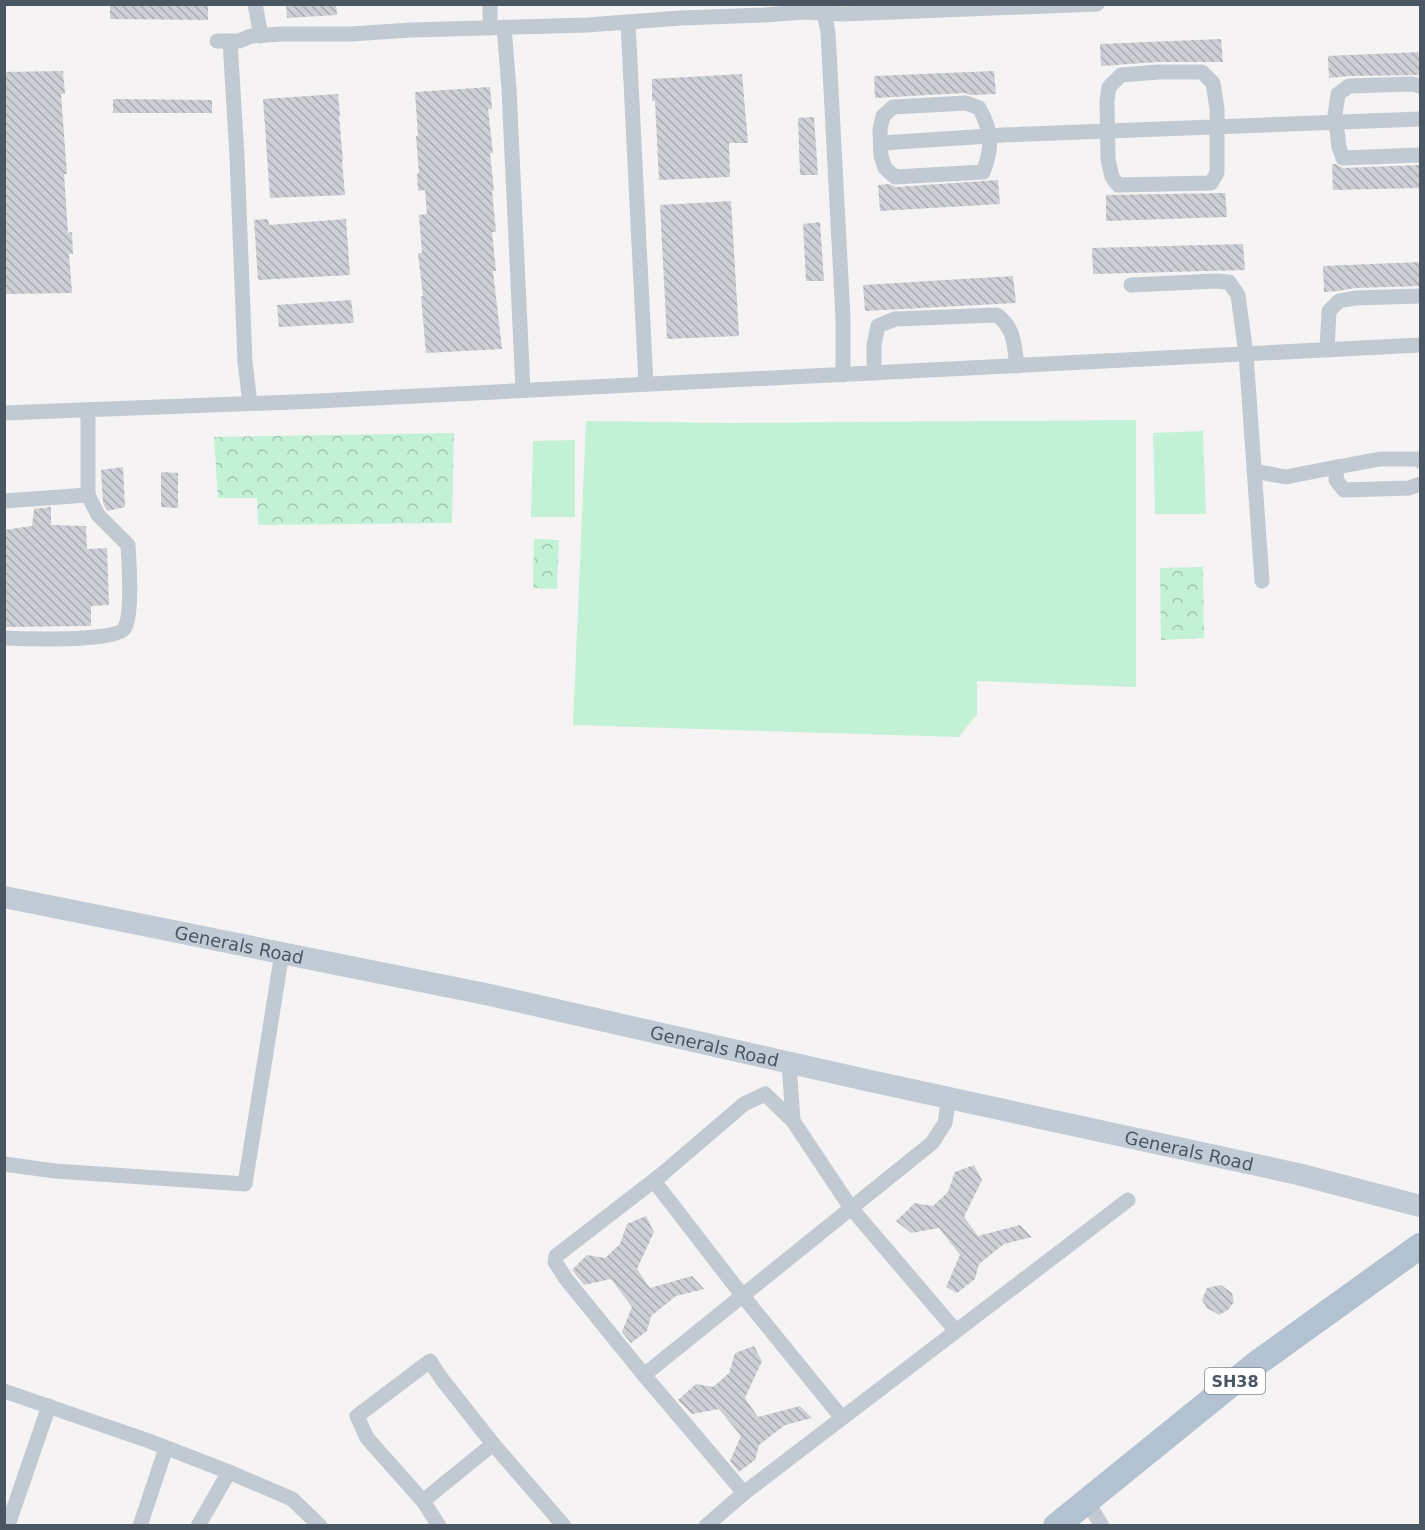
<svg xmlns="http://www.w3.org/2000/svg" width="1425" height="1530" font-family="'DejaVu Sans',sans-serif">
  <defs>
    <pattern id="forest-crowns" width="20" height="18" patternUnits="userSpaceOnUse" patternTransform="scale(1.5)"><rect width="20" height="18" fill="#c3f1d5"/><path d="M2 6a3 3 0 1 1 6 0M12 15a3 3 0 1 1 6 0" fill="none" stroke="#a0c6b0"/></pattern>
    <pattern id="building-back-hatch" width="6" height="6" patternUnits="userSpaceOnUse" patternTransform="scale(1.5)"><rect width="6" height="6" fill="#cdcfd5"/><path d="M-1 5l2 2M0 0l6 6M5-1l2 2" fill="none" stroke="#a8abb0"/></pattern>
  </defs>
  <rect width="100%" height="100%" fill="#f5f3f3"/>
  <g fill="url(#forest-crowns)">
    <path d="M454 433 452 523 258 525 257 498H218L214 437Z"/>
    <path d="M534 539 559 540 557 589 533 588Z"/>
    <path d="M1203 567 1204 638 1161 640 1160 568Z"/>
  </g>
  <g fill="#c3f1d5">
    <path d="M1136 420V687L977 681V714L959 737 573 725 586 421 730 423Z"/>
    <path d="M1203 431 1206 514H1155L1153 433Z"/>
    <path d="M575 440V517H531L533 441Z"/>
  </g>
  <g fill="url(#building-back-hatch)">
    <path d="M110 4H208V20L110 19Z"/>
    <path d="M286 4H336L337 15 287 18Z"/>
    <path d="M1221 39 1223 62H1158L1101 66 1100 44Z"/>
    <path d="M1420 52V75L1349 76 1329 78 1328 56Z"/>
    <path d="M63 71 65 94H61L67 174H64L68 233 72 232 73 254H69L72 293 4 294V72Z"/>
    <path d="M994 71 996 94 971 95 965 93 875 98 874 76Z"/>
    <path d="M742 74 748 143H729L730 177 659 180 655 101H652V79Z"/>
    <path d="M490 87 492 109H488L493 153H490L494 191H492L496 232H492L496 271H493L502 349 426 353 421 296H423L418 253H422L419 215 427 214 425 190 418 191 417 174 419 173 416 136H418L415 92Z"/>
    <path d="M338 94 340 116H339L343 161H342L345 195 270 198 263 99Z"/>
    <path d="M113 99 212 100V113H113Z"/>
    <path d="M814 117 818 175H800L798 118Z"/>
    <path d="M1332 164H1336L1343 168 1420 165V188L1333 190Z"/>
    <path d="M998 180 1000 204 880 211 878 185 889 184 896 187Z"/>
    <path d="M1225 193 1227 217 1106 221V195Z"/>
    <path d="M731 201 739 336 667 339 660 205Z"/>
    <path d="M268 219 269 225 346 219 350 275 258 280 254 220Z"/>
    <path d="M820 222 824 281H806L803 224Z"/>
    <path d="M1243 244 1245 270 1093 274 1092 248Z"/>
    <path d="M1420 262V286L1355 288 1338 291 1324 292 1323 266Z"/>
    <path d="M1013 276 1016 303 865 311 863 285Z"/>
    <path d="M351 300 354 323 279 327 277 305Z"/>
    <path d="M123 467 125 507 107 511 103 503 101 470Z"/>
    <path d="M161 472 178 473V508L161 507Z"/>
    <path d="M51 507V525L86 526 87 549 107 548 109 605 91 606V626L4 627V530L32 526 34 509Z"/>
    <path d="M974 1165 982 1180 964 1217 978 1236 1020 1225 1032 1237 1004 1244 979 1264 975 1279 957 1293 946 1287 960 1255 939 1228 911 1233 896 1221 915 1203 933 1206 948 1192 955 1172Z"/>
    <path d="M646 1216 654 1232 637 1269 650 1288 692 1276 704 1289 676 1296 651 1316 647 1331 631 1343 622 1332 632 1307 611 1279 584 1285 572 1270 587 1255 605 1258 620 1244 627 1224Z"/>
    <path d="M1221 1285 1232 1293 1234 1302 1228 1310 1219 1315 1207 1308 1202 1300 1207 1288Z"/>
    <path d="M754 1346 762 1361 745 1398 758 1417 800 1406 812 1418 785 1425 759 1445 755 1460 739 1472 730 1461 741 1436 719 1409 692 1414 678 1400 696 1384 713 1387 729 1373 735 1353Z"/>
  </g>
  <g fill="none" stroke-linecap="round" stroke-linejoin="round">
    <g stroke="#c1cad2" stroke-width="15">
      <path d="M255 4 261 36"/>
      <path d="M490 4V28"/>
      <path d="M824 13 828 32 843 318V375"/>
      <path d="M628 22 646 384"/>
      <path d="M504 27 509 89 523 390"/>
      <path d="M217 41H239L251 36 281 34H351L411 30 587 25 681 18 764 15 805 12 843 14 1097 4"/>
      <path d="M230 41 237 156 245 362 250 403"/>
      <path d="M1158 72H1202L1213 83 1217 108V173L1211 183 1118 185 1112 177 1108 159 1107 101 1109 87 1121 75Z"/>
      <path d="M1420 86 1412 84 1349 86 1338 94 1334 122 1337 130 1339 147 1343 158 1420 155"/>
      <path d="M966 103 979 108C992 130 993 148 983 172L895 177 885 168 881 156 880 129 883 116 893 107Z"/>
      <path d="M882 143 1004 135 1420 119"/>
      <path d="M1131 285 1216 281 1229 282 1238 295 1246 354 1262 581"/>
      <path d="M1327 350 1329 311 1339 301 1355 298 1420 296"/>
      <path d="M874 373V345L878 326 895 319 997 315C1015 329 1014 344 1017 366"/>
      <path d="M88 410V495"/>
      <path d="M4 413 318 401 1420 345"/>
      <path d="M1420 461 1419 459H1380L1337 467 1336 480 1344 490 1409 488 1420 484"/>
      <path d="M1254 471 1286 477 1337 467"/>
      <path d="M4 501 88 495 98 515 128 545C129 562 133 616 124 629 114 642 23 639 4 638"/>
      <path d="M789 1063 793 1121 851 1208 956 1331"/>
      <path d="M793 1121 765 1094 744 1104 654 1181 742 1295 842 1418"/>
      <path d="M4 1164 55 1171 245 1184 282 953"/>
      <path d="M661 1175 556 1256 555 1262 566 1279 644 1375 744 1493"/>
      <path d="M644 1375 932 1143 945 1123 949 1098"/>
      <path d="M4 1391 149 1441 229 1472 292 1499 320 1526"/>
      <path d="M423 1501 493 1444"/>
      <path d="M1087 1501 1102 1526"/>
      <path d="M4 1522H9L49 1406"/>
      <path d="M140 1526 166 1448"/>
      <path d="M198 1526 229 1472"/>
      <path d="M439 1526 423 1501 367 1438 357 1416 430 1361 441 1378 493 1444 564 1526"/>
      <path d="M706 1526 744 1493 1128 1200"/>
    </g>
    <path stroke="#c1cbd6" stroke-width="22" id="s1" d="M4 897 490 995 866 1080 1298 1174 1420 1206"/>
    <path stroke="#b3c2d1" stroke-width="26" d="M1056 1526 1256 1364 1420 1246"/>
  </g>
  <g text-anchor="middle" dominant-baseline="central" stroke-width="5" stroke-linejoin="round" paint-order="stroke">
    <rect fill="#fff" stroke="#808990" stroke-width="1.5" x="1205" y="1368" width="60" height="26" rx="4.5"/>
    <g font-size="16" font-weight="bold" fill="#4a5661">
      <text x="1235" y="1381">SH38</text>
    </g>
    <g font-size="18" fill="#4a5661" stroke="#fff">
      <text stroke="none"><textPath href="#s1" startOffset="240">Generals Road</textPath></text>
      <text stroke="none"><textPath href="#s1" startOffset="726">Generals Road</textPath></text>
      <text stroke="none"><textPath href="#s1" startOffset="1212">Generals Road</textPath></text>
    </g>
  </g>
  <rect width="1425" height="1530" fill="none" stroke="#4a5661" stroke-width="12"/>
</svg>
